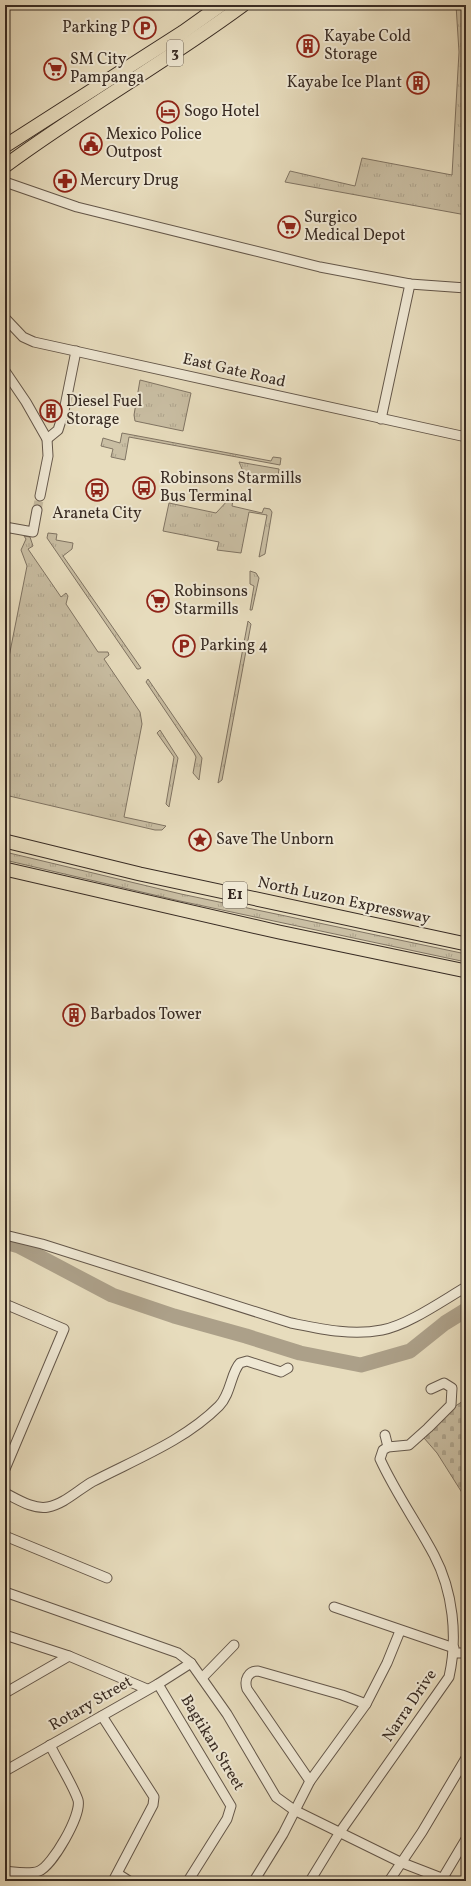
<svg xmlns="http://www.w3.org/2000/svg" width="471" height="1886" font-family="Vollkorn,serif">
  <defs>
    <pattern id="grass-tufts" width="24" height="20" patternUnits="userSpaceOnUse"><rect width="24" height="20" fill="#c9bea3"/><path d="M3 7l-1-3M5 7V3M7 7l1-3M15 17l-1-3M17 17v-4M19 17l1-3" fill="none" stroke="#ada38c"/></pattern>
    <pattern id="cemetery-stones" width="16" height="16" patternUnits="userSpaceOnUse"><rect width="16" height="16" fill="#c9bea3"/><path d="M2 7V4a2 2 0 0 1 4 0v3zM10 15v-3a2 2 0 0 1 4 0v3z" fill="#ada38c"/></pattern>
  </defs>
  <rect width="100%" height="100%" fill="#e7dcbd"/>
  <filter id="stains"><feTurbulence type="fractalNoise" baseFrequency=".005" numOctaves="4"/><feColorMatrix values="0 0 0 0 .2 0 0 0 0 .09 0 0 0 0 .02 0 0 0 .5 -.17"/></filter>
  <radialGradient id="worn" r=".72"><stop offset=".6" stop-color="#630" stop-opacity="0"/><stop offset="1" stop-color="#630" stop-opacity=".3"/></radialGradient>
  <g fill="url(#grass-tufts)" stroke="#807463">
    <path d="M456 5H466V215L285 182 290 171 355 186 362 158 452 175 459 52Z"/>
    <path d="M140 380 191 393 183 431 135 421 134 415Z"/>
    <path d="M122 433 271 461 273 457 281 458 280 465 129 437 125 460 111 457 113 449 101 446 103 438 120 443Z"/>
    <path d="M239 462 279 469 278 476 270 483C247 481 248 483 239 462Z"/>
    <path d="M229 499 233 500 232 506 262 513 264 508 270 509 272 512 265 554 259 557 267 515 249 512 241 553 217 550 219 542 163 531 169 503 216 513Z"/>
    <path d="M48 533 57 534 56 540 73 543 72 549 63 556 141 668 139 669H137L47 538Z"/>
    <path d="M24 536 30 537 33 546 28 549 61 597 66 593 68 596 66 604 98 652H108L109 655 104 659 140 712 142 724 124 817 166 826 162 830H155L5 795V665L8 662 27 566 21 550 26 539Z"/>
    <path d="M250 571 256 573 259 578 252 610H250L254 586 250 584Z"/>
    <path d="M248 621 251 624 222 780 218 783Z"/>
    <path d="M148 679 202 758 199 780 193 773 196 757 194 753 146 682Z"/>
    <path d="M160 730 178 758 169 807 166 804 174 757 157 733Z"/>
    <path d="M5 852 181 894 466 954V962L180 901 9 861 5 860Z"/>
  </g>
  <path fill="url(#cemetery-stones)" stroke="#807463" d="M466 1399V1499L437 1453 424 1438 454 1407Z"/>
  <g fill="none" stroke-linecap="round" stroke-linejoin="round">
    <path stroke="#aca089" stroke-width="15" d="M5 1242 19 1246 112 1295 174 1316 246 1336 300 1353 361 1365 410 1351 445 1323 466 1310"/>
    <path stroke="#c4b99e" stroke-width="9" stroke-dasharray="9 4.5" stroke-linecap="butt" d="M37 510 40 496"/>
    <g stroke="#64574a" stroke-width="11">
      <g id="minor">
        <path d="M5 182 77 207 320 267 410 284 466 288"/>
        <path d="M5 318 23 337 34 342 466 437"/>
        <path d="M5 371 26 402 47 439 48 456 40 496"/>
        <path d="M381 419 410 284"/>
        <path d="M47 439 58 430 64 411 76 351"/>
        <path d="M5 527 33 532 37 510"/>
        <path d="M5 1235 42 1244 291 1323C321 1329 351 1336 382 1330 408 1325 442 1301 466 1287"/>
        <path d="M5 1304 64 1329 5 1469"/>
        <path d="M385 1435 388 1447"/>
        <path d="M5 1493C17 1499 34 1510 48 1507 64 1504 78 1490 92 1482 136 1459 184 1441 219 1406 231 1394 231 1372 240 1363L247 1361 281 1372 288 1368"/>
        <path d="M5 1536 107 1578"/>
        <path d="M5 1592 178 1653 191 1663 227 1714 276 1797 294 1810 400 1862 449 1881"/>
        <path d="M334 1607 454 1648"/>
        <path d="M5 1635 69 1656 147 1689"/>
        <path d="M454 1653H466"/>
        <path d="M202 1678 234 1645"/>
        <path d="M158 1684 231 1806 227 1819 188 1881"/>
        <path d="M5 1693 69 1656"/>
        <path d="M102 1716 154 1797 153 1805 113 1881"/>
        <path d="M5 1771 158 1684 191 1663"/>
        <path d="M310 1781 247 1689C244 1680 248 1671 258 1671L342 1695 366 1704"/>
        <path d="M5 1871C15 1872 29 1875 39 1871 52 1866 82 1815 78 1800 73 1785 57 1760 50 1745"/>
        <path d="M118 1874 129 1881"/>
        <path d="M254 1881 283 1834 310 1781 366 1704 387 1663 400 1631"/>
        <path d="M310 1881 340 1832 449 1677C458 1637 453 1591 434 1555 417 1523 395 1492 380 1459L383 1450 388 1447 409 1445 428 1428 451 1405 452 1388 444 1383 431 1389"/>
        <path d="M389 1881 422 1832 466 1758"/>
        <path d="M441 1881 466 1839"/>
      </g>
    </g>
    <g stroke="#382b23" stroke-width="15">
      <g id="highway">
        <path d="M5 146 183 32 221 5"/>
        <path d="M5 166C82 109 166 62 243 5"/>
        <path d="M5 841 140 874 466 944"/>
        <path d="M5 869 279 932 466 971"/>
      </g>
    </g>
    <use href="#minor" stroke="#efe8d4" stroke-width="9"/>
    <use href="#highway" stroke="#e7dcbd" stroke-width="13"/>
  </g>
  <defs>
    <g id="parking-ring" transform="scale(1.15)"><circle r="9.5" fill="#efe8d4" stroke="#8f2418" stroke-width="1.5"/><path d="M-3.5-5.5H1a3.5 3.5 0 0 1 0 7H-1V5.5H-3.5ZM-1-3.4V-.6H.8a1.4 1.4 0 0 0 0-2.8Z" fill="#8f2418"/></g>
    <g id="building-ring" transform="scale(1.15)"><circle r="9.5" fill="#efe8d4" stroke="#8f2418" stroke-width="1.5"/><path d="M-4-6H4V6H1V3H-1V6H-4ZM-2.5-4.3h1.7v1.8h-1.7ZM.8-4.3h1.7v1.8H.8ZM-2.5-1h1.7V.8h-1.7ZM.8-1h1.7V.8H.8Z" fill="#8f2418"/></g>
    <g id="supermarket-ring" transform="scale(1.15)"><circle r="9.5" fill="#efe8d4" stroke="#8f2418" stroke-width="1.5"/><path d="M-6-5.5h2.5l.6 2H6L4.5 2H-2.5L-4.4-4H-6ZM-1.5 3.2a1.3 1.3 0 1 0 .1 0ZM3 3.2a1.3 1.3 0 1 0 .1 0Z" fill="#8f2418"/></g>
    <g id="hotel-ring" transform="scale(1.15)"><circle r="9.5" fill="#efe8d4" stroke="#8f2418" stroke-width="1.5"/><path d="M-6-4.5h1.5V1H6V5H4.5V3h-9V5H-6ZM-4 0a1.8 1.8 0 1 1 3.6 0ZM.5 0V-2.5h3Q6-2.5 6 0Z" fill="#8f2418"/></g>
    <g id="civic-ring" transform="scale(1.15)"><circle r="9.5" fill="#efe8d4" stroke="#8f2418" stroke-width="1.5"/><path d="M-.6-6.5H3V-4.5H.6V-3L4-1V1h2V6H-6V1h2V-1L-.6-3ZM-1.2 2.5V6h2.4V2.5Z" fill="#8f2418"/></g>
    <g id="pharmacy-ring" transform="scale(1.15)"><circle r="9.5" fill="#efe8d4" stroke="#8f2418" stroke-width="1.5"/><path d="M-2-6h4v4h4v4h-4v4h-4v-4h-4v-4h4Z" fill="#8f2418"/></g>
    <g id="bus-ring" transform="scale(1.15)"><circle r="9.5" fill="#efe8d4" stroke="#8f2418" stroke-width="1.5"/><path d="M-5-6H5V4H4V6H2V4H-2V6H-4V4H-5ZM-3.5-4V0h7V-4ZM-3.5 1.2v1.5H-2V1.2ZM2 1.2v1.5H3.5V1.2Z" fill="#8f2418"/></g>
    <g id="sight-ring" transform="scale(1.15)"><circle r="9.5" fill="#efe8d4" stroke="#8f2418" stroke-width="1.5"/><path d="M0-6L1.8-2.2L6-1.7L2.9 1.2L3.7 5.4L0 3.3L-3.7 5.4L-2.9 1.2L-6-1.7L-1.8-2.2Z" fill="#8f2418"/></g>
  </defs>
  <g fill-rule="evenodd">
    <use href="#parking-ring" x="145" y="28"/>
    <use href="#building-ring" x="308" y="46"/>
    <use href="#supermarket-ring" x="55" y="69"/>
    <use href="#building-ring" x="418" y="83"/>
    <use href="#hotel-ring" x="168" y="112"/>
    <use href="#civic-ring" x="91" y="144"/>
    <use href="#pharmacy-ring" x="65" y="181"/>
    <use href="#supermarket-ring" x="289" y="227"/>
    <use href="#building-ring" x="51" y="411"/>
    <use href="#bus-ring" x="144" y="488"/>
    <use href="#bus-ring" x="97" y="490"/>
    <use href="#supermarket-ring" x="158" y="601"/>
    <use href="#parking-ring" x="184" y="646"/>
    <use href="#sight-ring" x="200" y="840"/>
    <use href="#building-ring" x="74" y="1015"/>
  </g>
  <g text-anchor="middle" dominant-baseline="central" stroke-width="4" stroke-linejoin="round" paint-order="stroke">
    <g fill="#efe8d4" stroke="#6f6458" stroke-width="1">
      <rect x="167" y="40" width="16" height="26" rx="3"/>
      <rect x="223" y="882" width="24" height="26" rx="3"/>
    </g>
    <g font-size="15" font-weight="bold" fill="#382b23">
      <text x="175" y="53">3</text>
      <text x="235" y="895">E1</text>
    </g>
    <g font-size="16" fill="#382b23" stroke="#efe8d4" text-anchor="start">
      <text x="130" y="28" text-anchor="end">Parking P</text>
      <text x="324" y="37">Kayabe Cold<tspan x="324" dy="18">Storage</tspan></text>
      <text x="70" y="60">SM City<tspan x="70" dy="18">Pampanga</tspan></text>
      <text x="402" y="83" text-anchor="end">Kayabe Ice Plant</text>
      <text x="184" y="112">Sogo Hotel</text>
      <text x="106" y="135">Mexico Police<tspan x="106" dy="18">Outpost</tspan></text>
      <text x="80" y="181">Mercury Drug</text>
      <text x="304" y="218">Surgico<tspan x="304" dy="18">Medical Depot</tspan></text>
      <text x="66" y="402">Diesel Fuel<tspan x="66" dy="18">Storage</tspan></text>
      <text x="160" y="479">Robinsons Starmills<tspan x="160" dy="18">Bus Terminal</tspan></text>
      <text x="97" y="514" text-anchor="middle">Araneta City</text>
      <text x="174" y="592">Robinsons<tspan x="174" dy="18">Starmills</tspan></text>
      <text x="200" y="646">Parking 4</text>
      <text x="216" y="840">Save The Unborn</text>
      <text x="90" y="1015">Barbados Tower</text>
    </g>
    <g font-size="16" fill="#382b23" stroke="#efe8d4">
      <text transform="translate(234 371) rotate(13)">East Gate Road</text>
      <text transform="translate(344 901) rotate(12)">North Luzon Expressway</text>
      <text transform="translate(91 1704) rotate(-30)">Rotary Street</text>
      <text transform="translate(410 1706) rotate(-56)">Narra Drive</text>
      <text transform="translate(212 1743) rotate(59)">Bagtikan Street</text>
    </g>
  </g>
  <rect width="471" height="1886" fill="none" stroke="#e7dcbd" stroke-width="20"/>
  <rect x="6" y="6" width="459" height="1874" fill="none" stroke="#382b23" stroke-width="2"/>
  <rect x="10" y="10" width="451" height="1866" fill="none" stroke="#382b23"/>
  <rect width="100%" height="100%" filter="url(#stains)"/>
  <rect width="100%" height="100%" fill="url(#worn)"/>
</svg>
